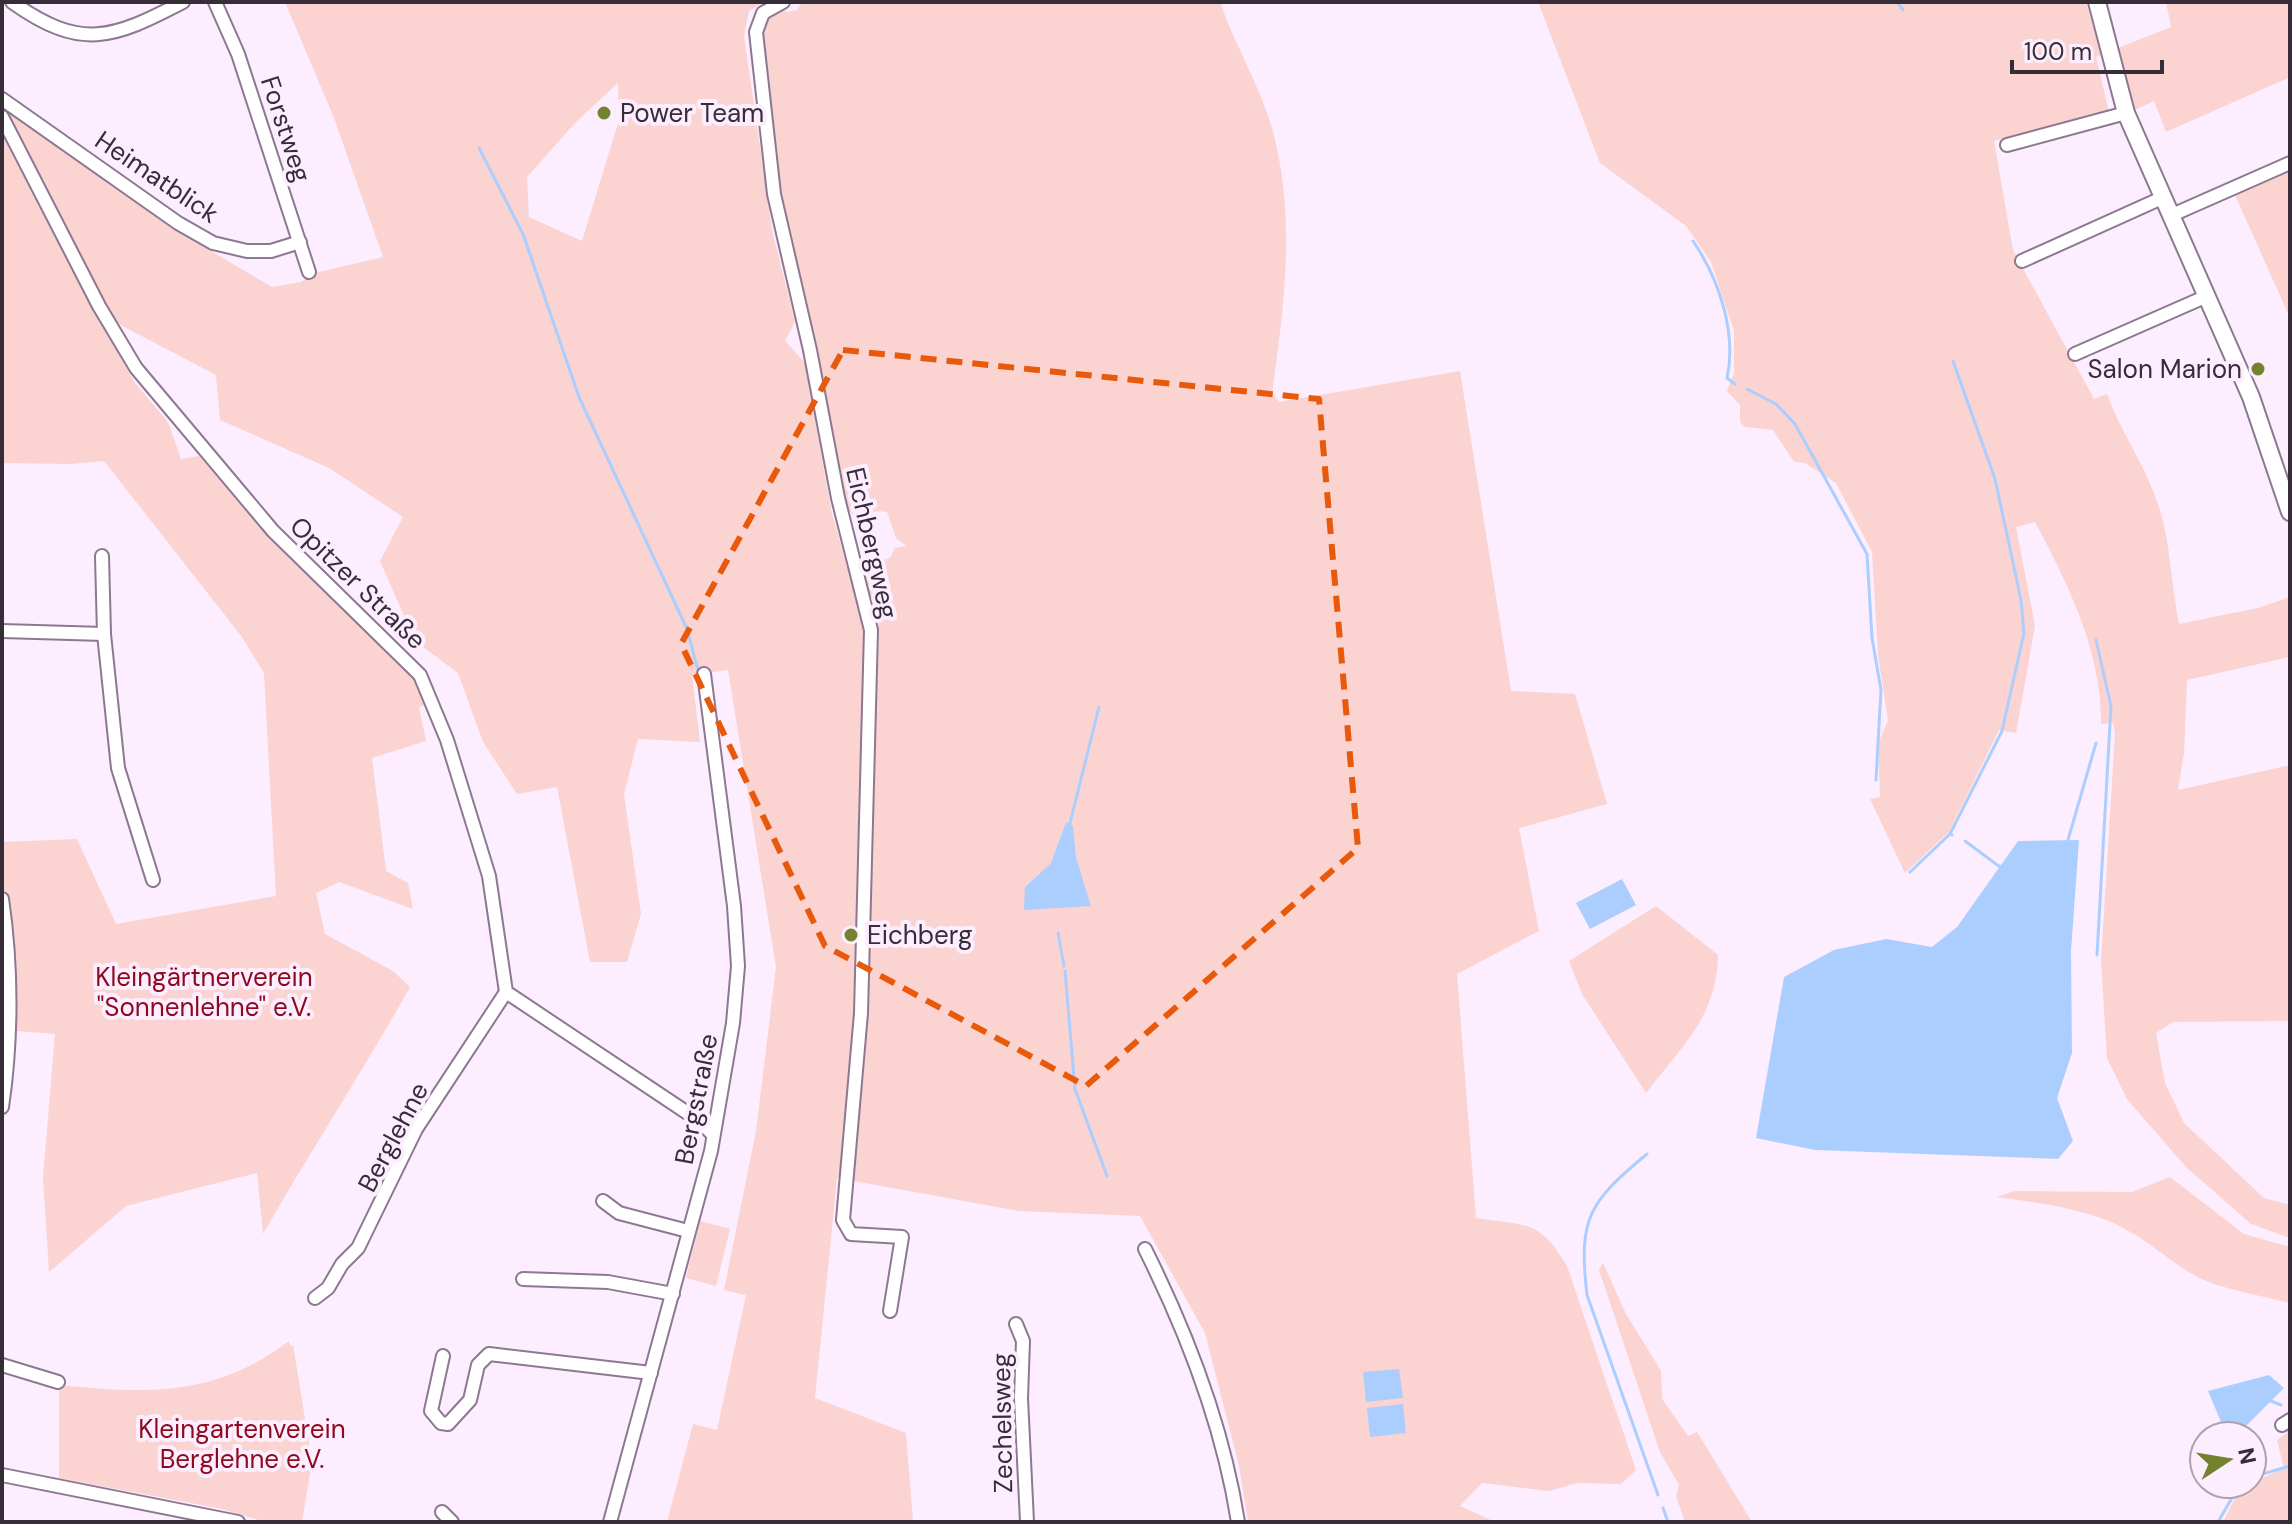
<svg xmlns="http://www.w3.org/2000/svg" width="2292" height="1524" font-family="'DM Sans',sans-serif">
  <rect width="100%" height="100%" fill="#fceeff"/>
  <g fill="#fbd3d0" fill-rule="evenodd">
    <path d="M285 2H763L749 11 744 36 772 230 795 322 785 341 805 363 831 509 847 568 890 558 895 548 906 546 896 538 887 512C874 509 864 516 851 513L846 504 784 218 761 30 766 15 778 8 787 12 797 10 802 2H1220C1235 46 1261 87 1273 132 1296 217 1284 308 1272 393L1279 402 1460 371 1511 691 1575 694 1607 804 1519 828 1539 931 1457 974 1476 1218C1527 1226 1539 1219 1567 1266L1636 1470 1621 1484 1577 1483 1549 1491 1482 1483 1460 1506 1495 1522H1248L1239 1466 1205 1333 1140 1216 1019 1211 837 1178 815 1398 906 1433 913 1522H667L693 1424 717 1430 746 1295 724 1290 756 1131 776 967 728 670 692 675 700 742 638 739 624 794 641 914 627 962H590L557 787 517 794 483 742 458 673 415 641 380 561 403 517 329 468 220 420 216 375 94 311 135 383 168 422 181 459 199 456 267 535 410 671 428 704 419 707 426 741 372 758 386 871 408 883 413 909 339 882 316 893 325 934 393 971 410 987C363 1071 311 1150 263 1234L257 1173 126 1206 49 1272 43 1178 55 1034 4 1030 2 1057V842L77 839 116 924 276 896 264 673 242 637 104 461 70 464 2 463V118L15 111 211 251 272 287 301 282 315 273 383 257 334 118ZM618 83 619 120 582 241 529 217 527 177 575 123ZM1066 822 1073 826 1076 857 1091 906 1025 887 1051 863Z"/>
    <path d="M1538 2H2086L2101 55 2096 57 2109 112 1994 141 2013 250 2094 399 2107 394C2121 433 2147 468 2159 507 2171 545 2171 585 2179 624L2258 608 2290 597V657L2187 680 2184 753 2178 790 2290 765V1021L2173 1022 2156 1033 2165 1083 2184 1123 2264 1198 2290 1205V1238L2251 1224 2186 1167 2127 1099 2107 1058 2101 961 2115 733 2113 723 2101 724C2102 652 2068 584 2035 522L2016 527 2035 626 2016 733 1999 730 1949 832 1905 873 1870 799 1880 797 1878 743 1888 721 1878 655 1872 552 1836 483 1805 463 1794 462 1773 430 1745 427 1740 422V405L1727 391 1734 373V331L1711 262 1686 226 1600 163Z"/>
    <path d="M2166 2H2290V77L2166 132 2154 101 2133 111 2118 48 2171 27Z"/>
    <path d="M2290 166V318L2235 195Z"/>
    <path d="M1656 906 1718 955C1717 1017 1681 1047 1646 1093L1582 994 1569 961Z"/>
    <path d="M2170 1177 2244 1234 2290 1247V1303C2257 1294 2212 1289 2184 1269 2159 1252 2135 1231 2106 1220 2070 1206 2033 1202 1996 1197L2015 1191 2132 1192Z"/>
    <path d="M700 1221 730 1229 716 1286 686 1278Z"/>
    <path d="M1603 1263 1626 1314 1661 1371 1662 1399 1688 1436 1697 1432 1752 1522H1685L1676 1496 1679 1485 1660 1452 1599 1270Z"/>
    <path d="M289 1341 290 1346 293 1345 312 1461 302 1522H265L222 1509 59 1478V1385C147 1394 215 1397 289 1341Z"/>
    <path d="M2290 1426V1522H2223L2241 1486 2284 1469 2277 1440 2287 1433 2285 1429Z"/>
  </g>
  <g fill="#acceff">
    <path d="M1066 822 1073 826 1076 857 1091 906 1024 910 1025 887 1051 863Z"/>
    <path d="M2079 840 2071 951 2072 1053 2057 1098 2073 1141 2058 1159 1815 1150 1756 1138 1784 977 1834 950 1886 939 1932 947 1957 927 2018 841Z"/>
    <path d="M1622 879 1636 905 1590 929 1576 903Z"/>
    <path d="M1399 1369 1403 1398 1366 1402 1363 1372Z"/>
    <path d="M2269 1375 2284 1388 2236 1436H2227L2208 1391Z"/>
    <path d="M1403 1404 1406 1433 1370 1437 1367 1408Z"/>
  </g>
  <g fill="none" stroke-linecap="round" stroke-linejoin="round">
    <g stroke="#acceff" stroke-width="3">
      <path d="M1897 2 1903 10"/>
      <path d="M479 148 523 234 579 397 687 629 699 674"/>
      <path d="M1693 241C1719 279 1737 333 1727 378L1735 384"/>
      <path d="M1747 389 1776 404 1795 424 1867 554 1872 638 1881 690 1876 780"/>
      <path d="M2096 640 2111 706 2097 955"/>
      <path d="M1069 827 1099 707"/>
      <path d="M1952 835 1950 834 2002 731 2024 633 2021 600 1995 479 1953 361"/>
      <path d="M2068 840 2096 743"/>
      <path d="M1965 841 2000 867"/>
      <path d="M1910 872 1950 834"/>
      <path d="M1058 933 1064 966"/>
      <path d="M1065 971 1075 1089 1107 1176"/>
      <path d="M1647 1154C1589 1202 1578 1218 1587 1295L1658 1495"/>
      <path d="M2271 1401 2281 1405"/>
      <path d="M2252 1477 2290 1466"/>
      <path d="M1663 1508 1668 1522"/>
      <path d="M2218 1522 2240 1484"/>
    </g>
    <g stroke="#8d7892" stroke-width="16">
      <g id="street">
        <path d="M12 2C81 51 112 39 183 2"/>
        <path d="M215 2 238 54 309 272"/>
        <path d="M783 2 763 13 756 32 774 194 810 350 838 498 871 630 861 1013 843 1220 851 1234 902 1237 890 1311"/>
        <path d="M2 99 178 223 213 243 247 251H271L300 242"/>
        <path d="M2 117 99 306 136 368 273 531 420 675 447 740 489 876 506 992 701 1122 713 1135"/>
        <path d="M2007 145 2126 113"/>
        <path d="M2172 215 2290 163"/>
        <path d="M2022 261 2164 197"/>
        <path d="M2075 354 2207 296"/>
        <path d="M102 556 104 634 118 768 153 880"/>
        <path d="M2 631 104 634"/>
        <path d="M2 899C12 966 12 1040 2 1107"/>
        <path d="M603 1201 619 1213 688 1231"/>
        <path d="M1145 1249C1188 1335 1223 1426 1238 1522"/>
        <path d="M523 1279 608 1282 673 1294"/>
        <path d="M315 1298 328 1288 342 1264 358 1248 416 1129 506 992"/>
        <path d="M1016 1324 1023 1341 1021 1398 1027 1522"/>
        <path d="M443 1356 431 1411 441 1423 448 1424 470 1400 478 1365 489 1354 651 1373"/>
        <path d="M2 1365 58 1382"/>
        <path d="M2282 1425 2290 1420"/>
        <path d="M2 1475 238 1522"/>
        <path d="M442 1512 452 1522"/>
        <path d="M610 1522 711 1151 733 1023 738 966 734 906 704 674"/>
      </g>
    </g>
    <g stroke="#8d7892" stroke-width="20">
      <path id="secondary" d="M2097 2 2126 113 2251 397 2290 512"/>
    </g>
    <use href="#street" stroke="#fff" stroke-width="12"/>
    <use href="#secondary" stroke="#fff" stroke-width="16"/>
  </g>
  <path fill="none" stroke="#e8590c" stroke-width="6" stroke-dasharray="16 10" stroke-linejoin="round" d="M843 350 1319 399 1358 848 1086 1086 825 946 681 644Z"/>
  <g fill="#74812e" stroke="#fceeff" stroke-width="3">
    <circle cx="604" cy="113" r="8"/>
    <circle cx="2258" cy="369" r="8"/>
    <circle cx="851" cy="935" r="8"/>
  </g>
  <g text-anchor="middle" dominant-baseline="central" stroke-width="8" stroke-linejoin="round" paint-order="stroke">
    <g font-size="26" fill="#362d38" stroke="#fceeff" text-anchor="start">
      <text x="620" y="113">Power Team</text>
      <text x="2242" y="369" text-anchor="end">Salon Marion</text>
      <text x="867" y="935">Eichberg</text>
    </g>
    <g font-size="26" fill="#362d38" stroke="#fceeff">
      <text transform="translate(286 129) rotate(72)">Forstweg</text>
      <text transform="translate(157 177) rotate(34)">Heimatblick</text>
      <text transform="translate(872 543) rotate(77)">Eichbergweg</text>
      <text transform="translate(358 583) rotate(44)">Opitzer Straße</text>
      <text transform="translate(696 1099) rotate(-79)">Bergstraße</text>
      <text transform="translate(393 1137) rotate(-62)">Berglehne</text>
      <text transform="translate(1002 1423) rotate(-91)">Zechelsweg</text>
    </g>
    <g font-size="26" fill="#8d091c" stroke="#fceeff">
      <text x="204" y="977">Kleingärtnerverein<tspan x="204" dy="30">"Sonnenlehne" e.V.</tspan></text>
      <text x="242" y="1429">Kleingartenverein<tspan x="242" dy="30">Berglehne e.V.</tspan></text>
    </g>
  </g>
  <rect width="2292" height="1524" fill="none" stroke="#362d38" stroke-width="8"/>
  <g transform="translate(2228 1460) rotate(78)"><circle r="38" fill="#fceeff" stroke="#ada1af" stroke-width="2"/>
  <path d="M0-6L14 30L0 20L-14 30Z" fill="#74812e"/>
  <text y="-12" font-size="22" font-weight="bold" text-anchor="middle" fill="#362d38">N</text>
  </g>
  <path d="M2012 60v12h150v-12" fill="none" stroke="#362d38" stroke-width="4"/>
  <text x="2024" y="60" font-size="24" fill="#362d38" stroke="#fceeff" stroke-width="6" paint-order="stroke">100 m</text>
</svg>
